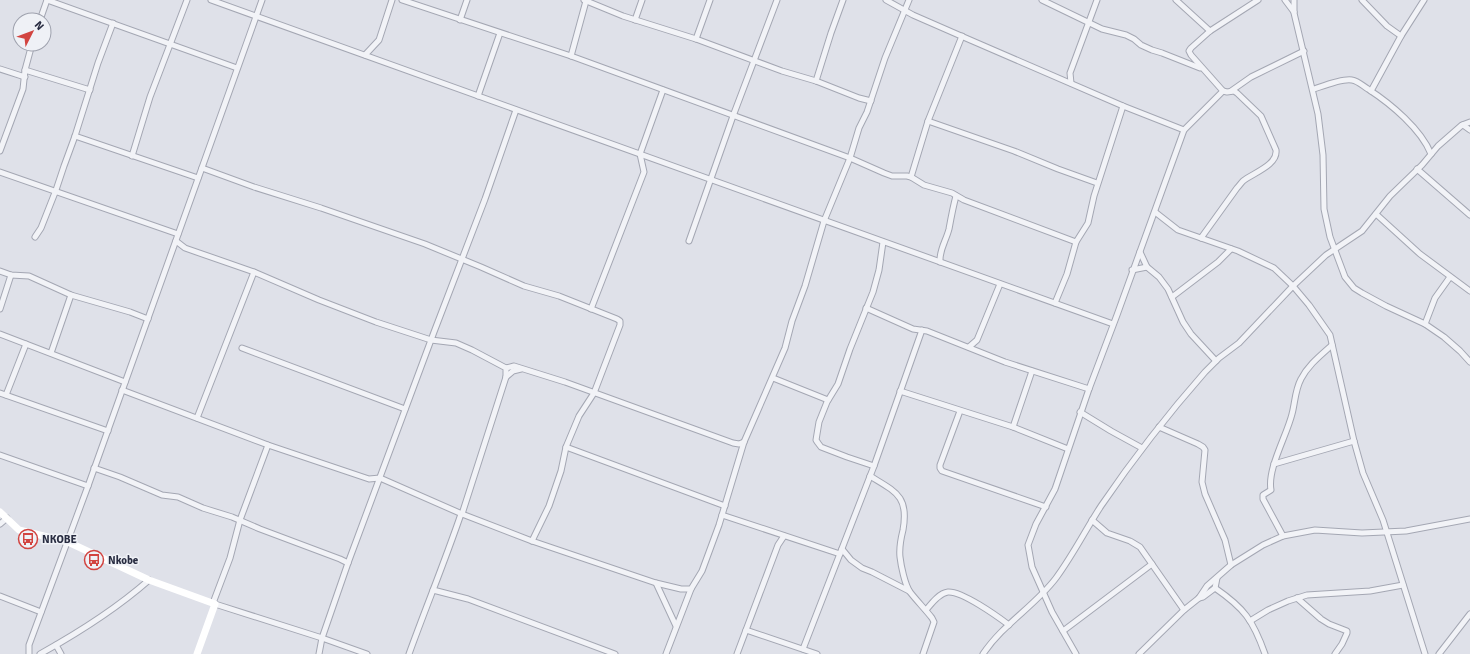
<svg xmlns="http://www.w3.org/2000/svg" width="1470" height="654" font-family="Signika,sans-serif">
  <rect width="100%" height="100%" fill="#dfe1e9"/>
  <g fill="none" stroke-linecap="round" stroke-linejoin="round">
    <g stroke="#a4a7b3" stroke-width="7">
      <g id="street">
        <path d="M47 0 237 68"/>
        <path d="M211 0 1113 324"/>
        <path d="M402 0 571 56 850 158 884 173 892 176H907L911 177 924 185 952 193 964 200 1076 242"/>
        <path d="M584 0 623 16 696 39 782 71 816 81 859 98 871 101"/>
        <path d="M886 0 913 15 968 39 1123 106 1184 130"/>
        <path d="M1042 0 1102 29 1126 35 1134 39 1141 45 1152 50 1162 53 1200 68"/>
        <path d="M1176 0 1210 31"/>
        <path d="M1285 0 1294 12"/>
        <path d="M1294 0V13L1318 114 1323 155 1324 209 1330 237 1345 277 1354 288 1362 293 1386 306 1425 324 1444 337 1460 351 1470 362"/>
        <path d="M1362 0 1387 26 1401 36"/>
        <path d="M40 20 47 0"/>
        <path d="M460 20 467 0"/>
        <path d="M635 20 642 0"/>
        <path d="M696 39 710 0"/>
        <path d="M365 55 379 40 392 0"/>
        <path d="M571 56 586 1"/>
        <path d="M0 69 25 77"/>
        <path d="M25 70 90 90"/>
        <path d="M816 81 831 33 843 0"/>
        <path d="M1071 83 1070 73 1097 0"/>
        <path d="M1314 89C1323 86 1343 78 1352 80 1358 81 1363 86 1368 89 1391 104 1421 129 1431 154"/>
        <path d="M1231 91 1251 77 1304 51"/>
        <path d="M1371 91 1401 36 1424 0"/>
        <path d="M478 96 500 33"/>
        <path d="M928 121 1014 151 1058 169 1097 183"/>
        <path d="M1463 125 1470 130"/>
        <path d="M75 136 198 178"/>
        <path d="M0 151 23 89 25 70 32 44"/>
        <path d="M132 156 150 97 187 0"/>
        <path d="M202 168 254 187 321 208 425 244 481 267 524 286 559 296 617 319 620 321V325L594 393 579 416 566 447 561 471 549 506 532 541"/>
        <path d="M1417 169 1470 215"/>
        <path d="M0 172 178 234"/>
        <path d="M911 177 928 121 962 36"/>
        <path d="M1155 212 1178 230 1238 251 1274 268 1293 286 1309 305 1330 335 1354 441 1363 473 1383 520 1425 654"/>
        <path d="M1376 214 1420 254 1470 291"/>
        <path d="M35 237 41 228 56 190 64 166 75 136 98 63 113 23"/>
        <path d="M1201 238 1237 188C1239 186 1241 183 1243 181 1253 173 1278 165 1276 150L1261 116 1237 93 1234 91 1227 92 1223 91"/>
        <path d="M176 241 185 248 254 272 319 300 376 322 431 340 456 343 472 350 506 368V377L462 514"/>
        <path d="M689 241 733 116 777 0"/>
        <path d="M1140 252 1147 267 1159 277 1168 289 1183 322 1191 334 1216 361"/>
        <path d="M940 262C939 250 946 241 949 229 951 218 953 207 956 196"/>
        <path d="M1132 270 1147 267"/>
        <path d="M0 271 11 275 29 276 71 295 130 312 148 319"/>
        <path d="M1172 297 1218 262 1231 249"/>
        <path d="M1055 303 1067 274 1076 242 1088 223 1094 196 1123 106"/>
        <path d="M866 308 913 329 927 331 1005 362 1089 389"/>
        <path d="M0 309 11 275"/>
        <path d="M591 309 644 172 640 154 663 90"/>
        <path d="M1425 324 1435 298 1450 277"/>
        <path d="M0 334 125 382"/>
        <path d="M969 347 977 340 1000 284"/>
        <path d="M242 348 405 409"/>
        <path d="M51 353 71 295"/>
        <path d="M506 368 514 366 565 382 733 443 739 444 744 442"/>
        <path d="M506 377 513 371 521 369"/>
        <path d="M773 378 828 400"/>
        <path d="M122 390 268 445 369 479 380 478 462 514 532 541 656 583 676 626"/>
        <path d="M900 391 1013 427 1068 449"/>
        <path d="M0 393 108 431"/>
        <path d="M6 395 26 344"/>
        <path d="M960 411 940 465V468L942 471 1046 507"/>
        <path d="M1080 412 1111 431 1142 448"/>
        <path d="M197 418 254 272"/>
        <path d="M1013 427 1032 371"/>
        <path d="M1159 427 1198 444 1203 447 1205 450 1202 482 1205 494 1225 540 1231 565"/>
        <path d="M566 447 725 506"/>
        <path d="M0 455 88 486"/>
        <path d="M1274 464 1354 441"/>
        <path d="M874 466 847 457 821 447 818 443 816 440 819 422 827 402 838 384 850 349 873 292 879 270 883 242"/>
        <path d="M94 468 120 477 162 495 178 497 203 508 232 517 260 529 340 559 348 563"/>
        <path d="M870 476C896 492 909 496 903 530 901 538 899 548 900 557 901 566 905 585 910 592 917 601 925 609 932 618L934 622 923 654"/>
        <path d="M722 515 840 554"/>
        <path d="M1092 520 1107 533 1130 541 1140 547 1184 610"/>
        <path d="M0 524 7 518"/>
        <path d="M1283 536 1263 499V495L1271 490C1267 469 1287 435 1292 414 1295 403 1295 390 1301 379 1308 365 1321 355 1332 345"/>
        <path d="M842 549 851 560 862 568 872 572 909 591"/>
        <path d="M656 583 681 589H691L702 571 719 525 744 442 785 348 792 321 805 286 824 221 850 158 859 128 867 112 885 58 909 0"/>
        <path d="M1215 588C1244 608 1253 620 1265 654"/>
        <path d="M433 590 468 599 615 654"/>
        <path d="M0 596 41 612"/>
        <path d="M1199 598 1203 597 1215 588 1217 578"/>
        <path d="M1297 598 1321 619 1329 624 1347 631V633L1342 644 1335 654"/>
        <path d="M213 603 230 558 240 520 268 445"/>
        <path d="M215 604 322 638 367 654"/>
        <path d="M926 610C931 604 939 593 948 592 962 591 997 616 1009 625"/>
        <path d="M1250 621 1268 610 1288 601 1307 595 1370 591 1403 585"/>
        <path d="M746 630 817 654"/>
        <path d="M1063 631 1152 564"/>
        <path d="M56 645 61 654"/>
        <path d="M803 649 874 466 922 330"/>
        <path d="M29 654V645L88 486 262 0"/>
        <path d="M40 654C78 633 116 609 149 580"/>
        <path d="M319 654 322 638 348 563 434 332 485 199 516 110"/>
        <path d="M409 654C426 607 445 561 461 514"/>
        <path d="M666 654 691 589"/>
        <path d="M737 654 778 545 784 536"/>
        <path d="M983 654C1003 624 1035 606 1056 578 1073 555 1086 529 1101 506 1133 459 1168 414 1205 372L1219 358 1239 343 1293 286 1326 255 1362 231 1390 196 1422 165 1438 146 1462 125 1470 122"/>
        <path d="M1076 654 1052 612 1032 567 1028 545 1036 524 1055 489 1089 389 1117 315 1184 130 1223 91 1191 55 1189 51 1191 48 1210 31 1258 0"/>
        <path d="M1139 654 1184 610 1199 598 1207 586 1231 565 1263 545 1283 536 1315 530 1362 533 1406 531 1470 519"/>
        <path d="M1439 654 1470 614"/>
      </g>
    </g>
    <use href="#street" stroke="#f2f3f7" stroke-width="5"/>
    <path stroke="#fff" stroke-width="7" d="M0 512 19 530 68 542 149 580 215 604 197 654"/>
  </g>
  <defs>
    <g id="bus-ring" transform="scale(1)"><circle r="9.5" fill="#eff1f6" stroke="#d24440" stroke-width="1.5"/><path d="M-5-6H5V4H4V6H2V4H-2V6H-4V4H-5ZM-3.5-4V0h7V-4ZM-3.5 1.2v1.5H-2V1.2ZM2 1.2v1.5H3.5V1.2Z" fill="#d24440"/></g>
  </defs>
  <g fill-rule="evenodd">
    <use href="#bus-ring" x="28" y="539"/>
    <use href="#bus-ring" x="94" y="560"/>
  </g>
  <g text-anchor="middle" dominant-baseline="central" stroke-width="3" stroke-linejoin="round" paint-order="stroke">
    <g font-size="11" font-weight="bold" fill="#282c41" stroke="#eff1f6" text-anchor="start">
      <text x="42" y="539">NKOBE</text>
      <text x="108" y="560">Nkobe</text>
    </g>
  </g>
  <g transform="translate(32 32) rotate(48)"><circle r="19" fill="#eff1f6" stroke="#9fa2ae"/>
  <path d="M0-3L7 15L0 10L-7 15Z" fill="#d24440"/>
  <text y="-6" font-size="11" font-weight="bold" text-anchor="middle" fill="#282c41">N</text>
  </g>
</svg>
